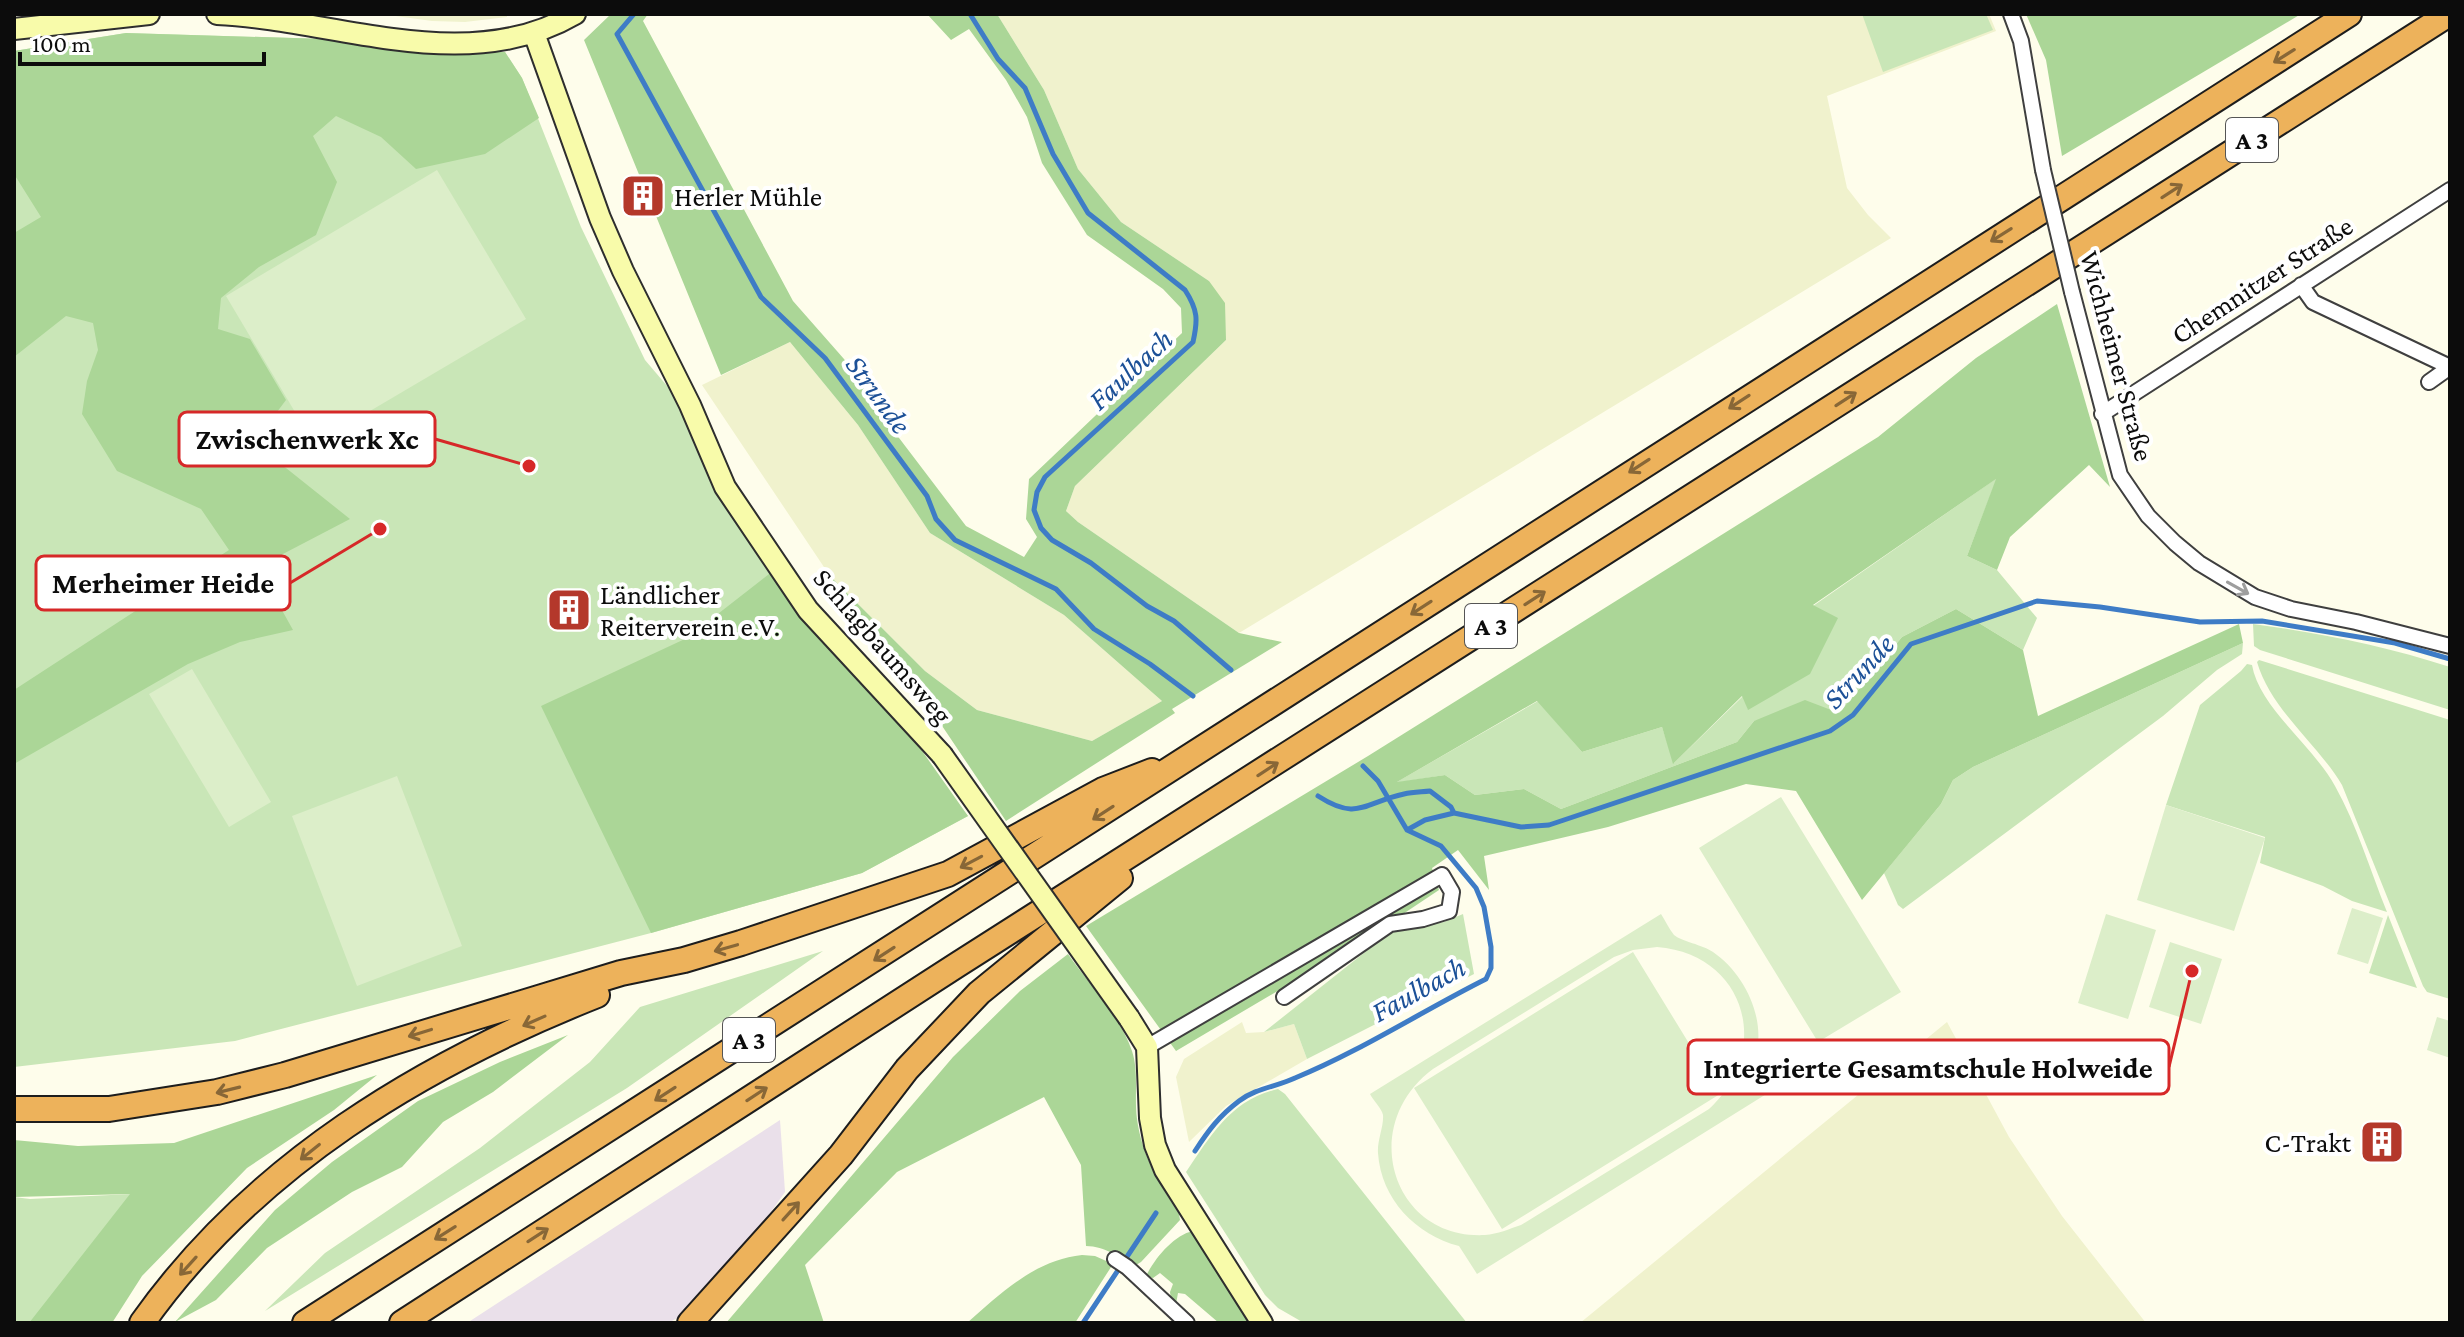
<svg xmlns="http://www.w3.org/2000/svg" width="2464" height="1337" font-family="'Crimson Pro',serif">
<rect width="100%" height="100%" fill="#fefdeb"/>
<path fill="#eae0ea" d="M780 1120 785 1192 757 1232 683 1315 668 1323H467Z"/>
<path fill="#f0f2cd" d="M381 14H507V17L465 22 432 21Z
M997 14H1989L1996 31 1827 96 1847 188 1868 215 1891 238 1239 633 1078 522 1066 511 1075 486 1226 340 1209 281 1121 222 1078 169 1044 90Z
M790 342 858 425 930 533 1064 615 1162 701 1092 741 977 710 925 671 830 576 702 385Z
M1242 1022 1246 1033 1264 1032 1294 1024 1307 1059 1226 1106 1189 1142 1176 1077 1184 1059Z
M1947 1022 2009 1137 2062 1216 2146 1323H1580Z"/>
<path fill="#c9e6b7" d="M1862 14H1986L1993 30 1883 72Z
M126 33 325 39 415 53 505 52 522 78 581 227 645 360 685 407 773 571 798 613 968 816 862 873 651 933 235 1041 14 1067V51Z
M1997 478 1967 556 1997 570 2037 618 2023 650 1956 609 1902 637 1839 713 1754 721 1737 742 1561 809 1524 789 1475 795 1445 775 1395 783 1538 701 1582 752 1662 727 1674 763 1743 696 1748 709 1813 606Z
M2253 624C2320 633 2385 646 2450 667V710L2260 650 2254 646Z
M2243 643 2242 654 2217 670 2163 716 1903 909 1898 905 1884 873 1941 804 1953 780 1973 767Z
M2259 660 2450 720V999L2427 992 2423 986 2342 785C2317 743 2271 710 2257 662Z
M2247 664 2252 665C2259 707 2314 747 2335 786 2357 825 2370 870 2387 912L2352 901 2323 886 2260 863 2265 837 2166 805 2200 705 2241 671Z
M1463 914 1474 974 1307 1059 1294 1024 1264 1032 1393 930 1444 922Z
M2388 915 2417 988 2369 973Z
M823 951 627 1088 265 1311 325 1253 480 1148 590 1062 640 1007Z
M1278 1089 1285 1094 1467 1323H1304L1278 1308 1265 1295 1186 1172C1212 1134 1231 1100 1278 1089Z
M131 1194 32 1321 14 1323V1197L30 1199Z"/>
<path fill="#abd697" d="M611 14H648L643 21 793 301 844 359 893 430 966 526 1024 557 1037 537 1026 519 1029 479 1182 333 1181 308 1163 289 1087 235 1042 163 1027 117 1006 80 969 29 951 40 927 14H997L1044 90 1078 169 1121 222 1209 281 1225 303 1226 340 1075 486 1066 511 1078 522 1239 633 1282 642 1172 709 1175 713 1006 821 926 702 881 657 830 576 925 671 977 710 1092 741 1162 701 1064 615 930 533 858 425 790 342 721 375 584 40Z
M2026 14H2301L2062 156 2046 60Z
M126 33 325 39 415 53 505 52 522 78 539 118 485 154 416 169 381 137 336 116 313 136 337 182 316 235 259 267 221 298 218 329 250 339 286 400 249 449 286 468 350 519 258 567 293 630 240 642 188 664 14 764V690L229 550 201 509 117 471 82 414 87 381 98 350 93 323 66 316 14 357V233L41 217 14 174V51Z
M2057 304 2110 487 2089 465 2010 537 1997 570 1967 556 1996 479 1813 605 1838 618 1810 674 1748 710 1742 696 1673 764 1662 727 1582 752 1537 701 1397 782 1445 775 1475 795 1524 789 1561 809 1737 742 1754 721 1805 700 1839 713 1902 637 1956 609 2023 650 2038 716 2239 624 2243 643 1973 767 1953 780 1941 804 1862 900 1796 791 1746 784 1608 827 1484 856 1489 890 1458 850 1432 868 1439 890 1367 938 1176 1051 1086 926 1368 756 1878 437 1976 358Z
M773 571 798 613 835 656 896 714 968 816 862 873 651 933 541 706 687 638Z
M1068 954C1089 984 1120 1016 1132 1051 1139 1072 1134 1097 1137 1119 1142 1156 1159 1183 1179 1214L1180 1220 1141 1262 1136 1265C1120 1258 1105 1246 1086 1246L1081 1165 1044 1097 897 1172 805 1265 824 1323H726L953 1057 1020 991Z
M568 1035 493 1092 443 1122 402 1167 352 1192 267 1248 216 1300 175 1322 275 1210 332 1162 418 1101 500 1062Z
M377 1075 334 1110 247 1168 142 1276 112 1323H29L130 1194 14 1197V1140L78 1146 174 1143Z
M1193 1231 1252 1323H1219L1185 1294 1178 1293 1176 1304 1171 1300 1170 1292 1173 1284 1160 1273 1153 1278 1146 1276C1155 1258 1174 1235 1193 1231Z
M1082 1255 1095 1256 1113 1264 1075 1323H967C1001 1293 1035 1260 1082 1255Z"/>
<path fill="#dceec9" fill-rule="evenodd" d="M437 170 526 319 314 444 226 296Z
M192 669 271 802 229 827 149 694Z
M397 776 462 946 357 986 292 816Z
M1781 797 1901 992 1818 1042 1699 848Z
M2166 805 2265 838 2234 931 2137 900Z
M2352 908 2383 918 2368 964 2337 954Z
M1661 914C1665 920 1669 929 1674 935 1681 941 1703 945 1713 952 1748 976 1770 1027 1752 1067L1768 1093 1477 1274 1459 1246C1416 1235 1381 1199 1378 1153 1377 1141 1384 1126 1383 1115 1382 1109 1373 1100 1370 1094ZM1657 947C1746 954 1773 1050 1709 1109L1521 1225C1509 1229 1498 1234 1485 1235 1392 1240 1357 1125 1433 1069L1614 957 1633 950Z
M2106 914 2156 930 2128 1019 2078 1003Z
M2170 942 2222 959 2201 1024 2149 1007Z
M1633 952 1720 1094 1502 1229 1414 1088Z
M2437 1017 2450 1021V1058L2427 1050Z"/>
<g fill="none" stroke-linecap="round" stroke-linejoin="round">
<path stroke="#3e7cc6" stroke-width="5" d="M634 14 617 34 761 297 825 358 927 496 936 519 955 540 1056 589 1094 629 1150 664 1193 696
M970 14 998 59 1025 88 1053 154 1088 213 1185 290C1198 310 1198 320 1193 342L1045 477 1037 492 1034 510 1041 528 1052 540 1091 563 1147 606 1174 621 1231 670
M1318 796C1358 822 1365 802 1404 794 1413 792 1422 792 1430 791L1451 807 1454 813 1521 827 1549 825 1830 731 1853 715 1911 644 2037 601 2100 607 2200 622 2262 621 2395 643 2450 659
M1407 830 1425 820 1454 813
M1195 1151C1208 1131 1219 1116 1239 1101 1256 1088 1276 1087 1295 1078 1359 1052 1424 1010 1486 979L1491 968V947L1484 907 1476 888 1441 846 1407 830 1378 781 1363 766
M1083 1323 1156 1213"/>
<g stroke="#3f3f3f" stroke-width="18">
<path id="street" d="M2011 14 2021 41 2043 170
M2301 285 2313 302 2450 367
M2072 292 2120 475 2148 516 2175 543 2199 563 2255 597 2291 609 2356 622 2450 646
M2429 382 2450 367
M2102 414 2450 190
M1147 1047 1442 875 1452 892 1449 911 1423 919 1390 924 1284 997
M1115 1259 1127 1267 1187 1323"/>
</g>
<g stroke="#2e2e2e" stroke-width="24">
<path id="secondary" d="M217 14C334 19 466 78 575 14
M14 29 149 14
M534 33 600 218 623 271 690 405 725 487 808 610 942 755
M1129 1018 1147 1047 1150 1118 1155 1145 1165 1170 1262 1323"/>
</g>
<g stroke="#1d1d1d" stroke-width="28">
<path id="highway" d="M14 1109H109L217 1092 285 1075 621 973 684 960 741 943 948 874 1103 790 1152 771
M142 1323C254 1165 421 1065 597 995
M305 1323C988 889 1666 448 2349 14
M402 1323 957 965 2449 14
M690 1323 841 1155 907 1069 979 993 1120 878"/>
</g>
<use href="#street" stroke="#fff" stroke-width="14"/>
<use href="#secondary" stroke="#f8fbaa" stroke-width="20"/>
<use href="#highway" stroke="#edb25b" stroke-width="24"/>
<g stroke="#3f3f3f" stroke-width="18" stroke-linecap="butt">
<path id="street-bridge" d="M2043 170 2072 292"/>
</g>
<g stroke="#2e2e2e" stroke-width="24" stroke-linecap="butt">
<path id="secondary-bridge" d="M942 755 1129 1018"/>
</g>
<use href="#street-bridge" stroke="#fff" stroke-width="14"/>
<use href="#secondary-bridge" stroke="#f8fbaa" stroke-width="20"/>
</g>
<defs><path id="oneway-shaft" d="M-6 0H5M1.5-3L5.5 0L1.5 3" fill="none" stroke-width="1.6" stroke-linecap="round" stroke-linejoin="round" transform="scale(2)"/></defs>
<g stroke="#886737">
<use href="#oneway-shaft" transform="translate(2284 56) rotate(148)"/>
<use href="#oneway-shaft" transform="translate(2172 191) rotate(-33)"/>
<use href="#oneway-shaft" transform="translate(2001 235) rotate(148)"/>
<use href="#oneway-shaft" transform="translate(1846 399) rotate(-33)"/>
<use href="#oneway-shaft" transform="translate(1739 402) rotate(147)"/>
<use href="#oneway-shaft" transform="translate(1639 466) rotate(147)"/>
<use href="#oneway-shaft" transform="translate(1535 598) rotate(-33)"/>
<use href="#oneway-shaft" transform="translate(1421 608) rotate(147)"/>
<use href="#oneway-shaft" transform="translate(1268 769) rotate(-33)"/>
<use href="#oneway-shaft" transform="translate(1103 813) rotate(147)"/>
<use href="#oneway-shaft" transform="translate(971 862) rotate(152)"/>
<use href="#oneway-shaft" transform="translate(726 948) rotate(164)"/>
<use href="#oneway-shaft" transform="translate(884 954) rotate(147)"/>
<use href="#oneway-shaft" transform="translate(534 1021) rotate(156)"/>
<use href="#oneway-shaft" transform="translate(420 1033) rotate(163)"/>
<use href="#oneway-shaft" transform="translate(228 1090) rotate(166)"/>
<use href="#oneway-shaft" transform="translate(665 1094) rotate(147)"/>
<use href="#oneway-shaft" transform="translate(757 1094) rotate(-33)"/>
<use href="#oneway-shaft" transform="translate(310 1152) rotate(141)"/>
<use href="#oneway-shaft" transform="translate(791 1211) rotate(-48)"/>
<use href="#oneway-shaft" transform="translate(445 1233) rotate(148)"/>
<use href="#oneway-shaft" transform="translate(538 1235) rotate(-33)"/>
<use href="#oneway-shaft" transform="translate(188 1266) rotate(132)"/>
</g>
<use stroke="#9e9e9e" href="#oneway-shaft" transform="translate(2238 588) rotate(29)"/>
<defs>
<g id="building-square" transform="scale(2.3)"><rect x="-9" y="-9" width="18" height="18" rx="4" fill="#b4382b" stroke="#fff"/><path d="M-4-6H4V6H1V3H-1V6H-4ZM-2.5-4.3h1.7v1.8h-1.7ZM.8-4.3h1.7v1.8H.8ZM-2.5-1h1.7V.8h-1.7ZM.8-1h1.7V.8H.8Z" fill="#fff"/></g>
</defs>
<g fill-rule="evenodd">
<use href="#building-square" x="643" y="196"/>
<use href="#building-square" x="569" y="610"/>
<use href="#building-square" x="2382" y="1142"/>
</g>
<g text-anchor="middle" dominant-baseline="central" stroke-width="8" stroke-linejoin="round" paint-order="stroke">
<g fill="#fff" stroke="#555" stroke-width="2">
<rect x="2226" y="118" width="52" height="44" rx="6"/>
<rect x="1465" y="604" width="52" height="44" rx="6"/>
<rect x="723" y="1018" width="52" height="44" rx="6"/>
</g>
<g font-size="26" font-weight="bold" fill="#0c0c0c">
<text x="2252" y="140">A 3</text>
<text x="1491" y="626">A 3</text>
<text x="749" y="1040">A 3</text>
</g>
<g font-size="28" fill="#0c0c0c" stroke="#fff" text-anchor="start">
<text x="674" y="196">Herler Mühle</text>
<text x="600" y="594">Ländlicher<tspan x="600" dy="32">Reiterverein e.V.</tspan></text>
<text x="2351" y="1142" text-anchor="end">C-Trakt</text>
</g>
<g font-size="28" fill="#0c0c0c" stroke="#fff">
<text transform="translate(2262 280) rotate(-33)">Chemnitzer Straße</text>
<text transform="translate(2117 356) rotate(75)">Wichheimer Straße</text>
<text transform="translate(883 646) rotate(49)">Schlagbaumsweg</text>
</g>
<g font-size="30" font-style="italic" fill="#1c5097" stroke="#fff">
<text transform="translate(1130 369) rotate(-43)">Faulbach</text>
<text transform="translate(879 394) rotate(54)">Strunde</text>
<text transform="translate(1858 671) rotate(-47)">Strunde</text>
<text transform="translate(1418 989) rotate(-29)">Faulbach</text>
</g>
</g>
<path fill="none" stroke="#d62828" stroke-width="3" d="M529 466L435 439M380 529L290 583M2192 971L2169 1067"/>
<g fill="#d62828" stroke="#fff" stroke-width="3">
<circle cx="529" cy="466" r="8"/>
<circle cx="380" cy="529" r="8"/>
<circle cx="2192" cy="971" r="8"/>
</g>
<g fill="#fff" stroke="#d62828" stroke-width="3">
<rect x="179" y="412" width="256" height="54" rx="8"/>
<rect x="36" y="556" width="254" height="54" rx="8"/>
<rect x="1688" y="1040" width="481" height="54" rx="8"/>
</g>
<g font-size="30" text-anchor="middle" font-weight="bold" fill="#0c0c0c">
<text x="307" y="449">Zwischenwerk Xc</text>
<text x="163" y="593">Merheimer Heide</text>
<text x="1928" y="1078">Integrierte Gesamtschule Holweide</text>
</g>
<rect width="2464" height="1337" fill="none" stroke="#0c0c0c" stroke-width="32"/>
<path d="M20 52v12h244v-12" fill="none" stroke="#0c0c0c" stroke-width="4"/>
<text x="32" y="52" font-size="24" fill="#0c0c0c" stroke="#ffffff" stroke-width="6" paint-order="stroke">100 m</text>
</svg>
